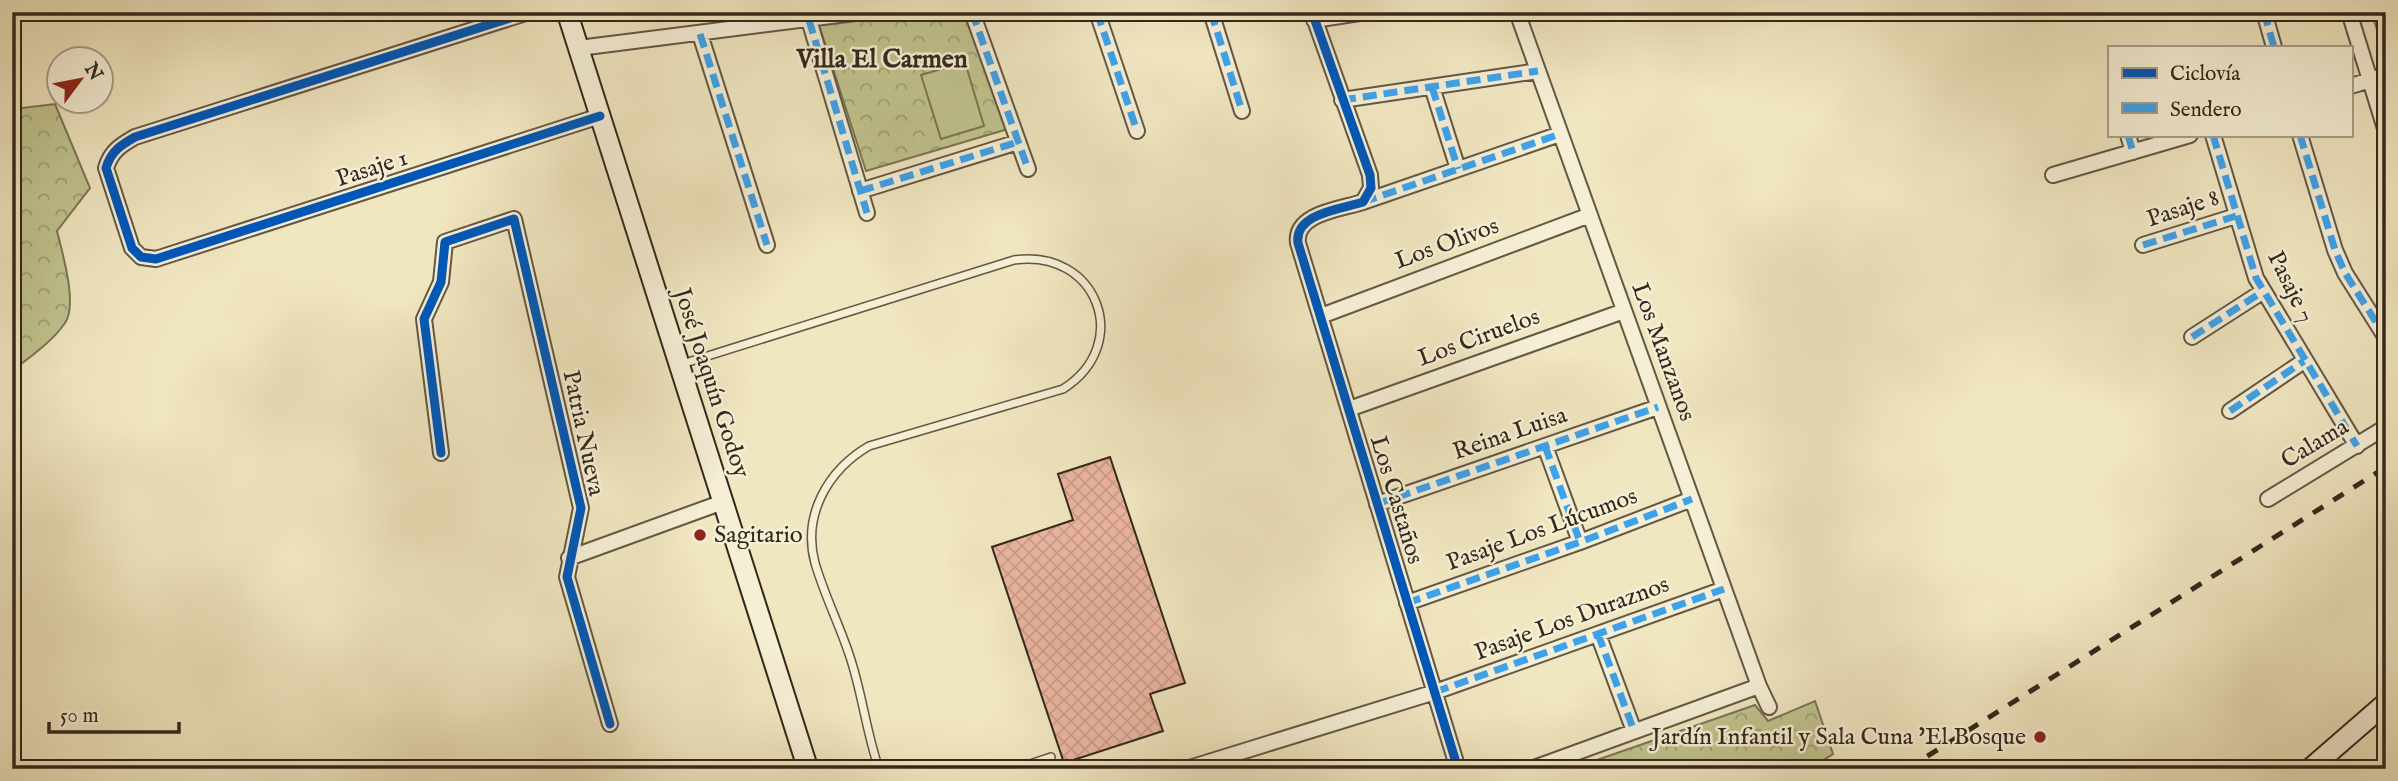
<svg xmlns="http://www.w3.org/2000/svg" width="2398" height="781" font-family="'IM FELL English',serif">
<defs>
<pattern id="forest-crowns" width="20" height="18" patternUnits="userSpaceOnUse" patternTransform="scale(1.75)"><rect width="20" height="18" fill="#c0c38e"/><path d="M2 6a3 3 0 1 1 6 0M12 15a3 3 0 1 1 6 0" fill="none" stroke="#9d9e73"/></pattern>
<pattern id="building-cross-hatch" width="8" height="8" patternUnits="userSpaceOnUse" patternTransform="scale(1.75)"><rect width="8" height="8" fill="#ebb5a1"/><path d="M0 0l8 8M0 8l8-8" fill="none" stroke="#ca9c8a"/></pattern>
</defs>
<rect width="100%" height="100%" fill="#f0e6c0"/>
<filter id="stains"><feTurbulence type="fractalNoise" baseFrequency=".00286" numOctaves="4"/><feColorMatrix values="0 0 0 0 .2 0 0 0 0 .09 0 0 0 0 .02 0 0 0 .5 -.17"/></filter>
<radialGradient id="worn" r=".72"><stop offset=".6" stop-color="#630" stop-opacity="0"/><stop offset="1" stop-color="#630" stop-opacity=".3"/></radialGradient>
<path fill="url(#forest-crowns)" stroke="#7a7555" stroke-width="2" d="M904 12H970L1008 129 866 171 819 25Z
M55 104 90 188 57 231C62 252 78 304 65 323 52 342 30 357 12 371V105L22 108Z
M1815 701 1833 754 1809 769H1571L1755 705 1768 721Z"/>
<path fill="#c0c38e" stroke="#7a7555" stroke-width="2" d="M2371 12H2386V49L2384 50Z
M965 62 984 126 941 139 921 75Z"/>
<path fill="url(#building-cross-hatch)" stroke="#34271c" stroke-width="2" d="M1110 457 1185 683 1150 694 1163 731 1064 763 992 547 1073 520 1058 474Z"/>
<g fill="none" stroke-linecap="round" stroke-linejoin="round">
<g stroke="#635745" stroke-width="10">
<path id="lane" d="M682 364 1014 260C1097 248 1134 344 1063 389L869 446C828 470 802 515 815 563 824 594 839 624 849 654 862 691 866 732 879 769
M1015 769 1051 757"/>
</g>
<g stroke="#635745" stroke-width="18">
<path id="street" d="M529 12 135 137C121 145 111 151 106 168L132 248 141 257 156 259 600 116
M972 12 1028 169
M1097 12 1137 131
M1211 12 1242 111
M1312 12 1370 175 1371 188 1363 202C1342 209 1294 213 1298 243L1458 769
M1517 12 1759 686 1769 707
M2264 12 2274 47
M2349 12 2386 132
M809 20 867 213
M1314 20 1366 12
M700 34 767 245
M579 48 863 12
M2351 86 2386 75
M1432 87 1458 169
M1342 100 1538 71
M2128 135 2133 152
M2213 135 2256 278 2357 446
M2300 135 2335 250 2345 273 2386 338
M2053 175 2190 135
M860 191 1018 142
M1363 202 1560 134
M2143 245 2236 216
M1321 316 1590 215
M2192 337 2262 292
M1349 409 1624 311
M2230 411 2304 361
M1545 446 1580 542
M441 453 424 319 441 282 445 242 514 219 581 508 567 577 610 724
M2268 499 2386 427
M1377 504 1658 407
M569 558 723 502
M1407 603 1580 542 1692 499
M1598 634 1634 731
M1186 769 1435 692 1724 589
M1531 769 1759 686"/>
</g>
<g stroke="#34271c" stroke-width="23">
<path id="secondary" d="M567 12 808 769
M2310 769 2386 703"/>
</g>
<use href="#lane" stroke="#f5efd6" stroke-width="7"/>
<use href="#street" stroke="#f5efd6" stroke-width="14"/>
<use href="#secondary" stroke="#f5efd6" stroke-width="19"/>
<path stroke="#34271c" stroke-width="5" stroke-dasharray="12 12" stroke-linecap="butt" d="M1907 769 2386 467"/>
<path stroke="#3ea2ea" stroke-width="7" stroke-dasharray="14 7" stroke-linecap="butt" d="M972 12 1028 169
M1097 12 1137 131
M1211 12 1242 111
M2264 12 2274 47
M809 20 867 213
M1314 20 1366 12
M700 34 767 245
M1432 87 1458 169
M1342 100 1538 71
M2128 135 2133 152
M2213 135 2256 278 2357 446
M2300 135 2335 250 2345 273 2386 338
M860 191 1018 142
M1363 202 1560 134
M2143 245 2236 216
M2192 337 2262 292
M2230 411 2304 361
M1545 446 1580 542
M1377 504 1658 407
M1407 603 1580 542 1692 499
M1598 634 1634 731
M1435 692 1724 589"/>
<g stroke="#f5efd6" stroke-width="13">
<path id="cycleway" d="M529 12 135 137C121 145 111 151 106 168L132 248 141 257 156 259 600 116
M1312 12 1370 175 1371 188 1363 202C1342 209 1294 213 1298 243L1458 769
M441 453 424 319 441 282 445 242 514 219 581 508 567 577 610 724"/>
</g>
<use href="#cycleway" stroke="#0057b8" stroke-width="9"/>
</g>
<g fill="#8f2418" stroke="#f5efd6" stroke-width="2.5">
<circle cx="700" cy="535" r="7"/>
<circle cx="2040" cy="737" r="7"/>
</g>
<g text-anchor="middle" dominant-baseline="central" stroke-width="5" stroke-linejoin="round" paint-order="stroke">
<g font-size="24" fill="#34271c" stroke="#f5efd6">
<text transform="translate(372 169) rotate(-18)">Pasaje 1</text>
<text transform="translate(2183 209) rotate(-18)">Pasaje 8</text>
<text transform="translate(1447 244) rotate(-20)">Los Olivos</text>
<text transform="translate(2290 287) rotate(64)">Pasaje 7</text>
<text transform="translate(1479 338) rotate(-20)">Los Ciruelos</text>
<text transform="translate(1663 352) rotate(70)">Los Manzanos</text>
<text transform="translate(711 383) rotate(72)">José Joaquín Godoy</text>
<text transform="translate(583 433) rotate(78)">Patria Nueva</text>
<text transform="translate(1510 434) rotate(-19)">Reina Luisa</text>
<text transform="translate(2315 444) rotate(-31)">Calama</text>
<text transform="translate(1396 500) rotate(73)">Los Castaños</text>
<text transform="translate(1542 530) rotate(-20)">Pasaje Los Lúcumos</text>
<text transform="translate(1572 619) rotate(-20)">Pasaje Los Duraznos</text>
</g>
<g font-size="24" fill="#34271c" stroke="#f5efd6" text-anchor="start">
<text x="714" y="535">Sagitario</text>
<text x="2026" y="737" text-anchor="end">Jardín Infantil y Sala Cuna 'El Bosque</text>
</g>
<g font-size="26" font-weight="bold" fill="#34271c" stroke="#f5efd6">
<text x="882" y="59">Villa El Carmen</text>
</g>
</g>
<rect width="2398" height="781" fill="none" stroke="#f0e6c0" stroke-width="42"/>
<rect x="14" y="14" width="2370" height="753" fill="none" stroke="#34271c" stroke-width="3.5"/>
<rect x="21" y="21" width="2356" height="739" fill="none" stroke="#34271c" stroke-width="2"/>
<rect x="2108" y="46" width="245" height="91" fill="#f5efd6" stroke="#a89f8c" stroke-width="2"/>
<rect x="2122" y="68" width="35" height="10" fill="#0057b8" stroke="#a89f8c" stroke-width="2"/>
<text x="2170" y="80" font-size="21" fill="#34271c">Ciclovía</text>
<rect x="2122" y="103" width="35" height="10" fill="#3ea2ea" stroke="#a89f8c" stroke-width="2"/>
<text x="2170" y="116" font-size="21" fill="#34271c">Sendero</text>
<g transform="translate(80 80) rotate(58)"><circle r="33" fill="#f5efd6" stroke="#a89f8c" stroke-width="2"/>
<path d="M0-5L12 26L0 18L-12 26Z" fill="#8f2418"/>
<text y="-10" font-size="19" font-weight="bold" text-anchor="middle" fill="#34271c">N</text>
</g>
<path d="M49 722v10h130v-10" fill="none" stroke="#34271c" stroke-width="3.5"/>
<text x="60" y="722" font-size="21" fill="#34271c" stroke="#f5efd6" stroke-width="5" paint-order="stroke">50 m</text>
<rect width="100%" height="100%" filter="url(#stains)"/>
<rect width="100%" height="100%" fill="url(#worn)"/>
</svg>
